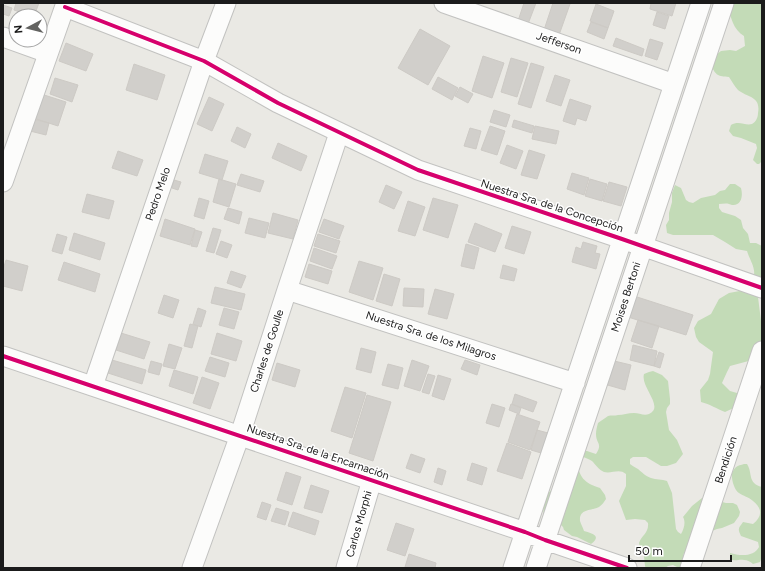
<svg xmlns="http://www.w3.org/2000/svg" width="765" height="571" font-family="Figtree,sans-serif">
<rect width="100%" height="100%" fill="#eae9e4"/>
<path fill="#c3dbb7" d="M730 3H762V161L759 164H757L753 160 757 148 756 144 741 138 733 136 729 131 731 125C739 120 745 126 752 124 756 122 758 117 758 113 761 96 748 98 738 90 734 86 732 81 729 77 718 76 716 76 711 65L716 55 721 51 730 50 736 51 745 46 744 36C739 33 735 28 733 23 731 18 730 14 728 10Z
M730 184H735L741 188C743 195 742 206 732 205 731 205 730 204 729 204 726 203 722 204 719 204V208L722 212 735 216 741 220 743 228 748 234 750 243H756L762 246V297L753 279C757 269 750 261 747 251L736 249 725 242 713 235H673L667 233 666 225 669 220V213L672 202V193L675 185 681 188 686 200 689 202 693 203 701 198 715 195 720 191 725 190Z
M745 290 758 297 762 329V353L756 359 730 366 727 372 722 383 730 391 737 393 741 401 738 406 725 412C717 409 710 404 701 402L700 390 708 380 710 374 713 352 699 342 696 337 694 328 698 321 711 314 719 299 729 293Z
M653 371 662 375 668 381 670 399V404L667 408 666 412 669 430 677 440 683 454 676 463 667 466H661L646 457H633L630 459V464C632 466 635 467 638 469 643 473 644 475 651 478 656 480 662 479 667 481L672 493 676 529 678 532 681 534C684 529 686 522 683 517L692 506 702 498H707L726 503H733L737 505 740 512 739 516 734 523 722 528 717 529 712 531 687 553H684L683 557 690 560 691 568H679L673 565 668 566 665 568H646L645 566 643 547H640L639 543C642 535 649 533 648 523L645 520 635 519 626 520 619 501 626 486V474C619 468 612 474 604 472 599 470 596 465 592 461 589 459 586 458 583 457L577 461C579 477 584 483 600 488L605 495 606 499C604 502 602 505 599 507 592 511 579 508 580 521 581 524 583 528 584 531 590 533 603 535 591 544L577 537 572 536 564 530 563 527 560 524 545 521C542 509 542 496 553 489L580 451H587L596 454C603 443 596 444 596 434 596 430 597 427 598 423 601 421 605 418 608 416 611 415 615 416 618 415 623 415 628 413 634 413 639 413 644 416 649 414 665 407 640 387 644 374L649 372Z
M744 464H747C753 473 747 483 762 487V556L760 562 753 564C751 562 747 560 744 560 738 559 736 562 730 559V553C740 556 754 557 759 547L758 542 741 536C737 528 739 528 743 522L753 524C762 517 763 509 753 501 749 497 743 496 739 493 734 490 731 478 732 473 732 472 735 468 735 468 738 465 741 465 744 464Z"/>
<path fill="#d1cfcb" stroke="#cdcac5" d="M16 3H39L34 16H31L14 10Z
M524 3H536L528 24 518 21Z
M553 3H567L570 4 559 35 544 30Z
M651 3H676L672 16 650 9Z
M596 4 614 11 608 28 590 21Z
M3 5 12 8 9 16 3 14Z
M657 12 669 16 665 29 653 25Z
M591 22 608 28 604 39 587 32Z
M420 29 450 46 428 85 398 68Z
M616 38 644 49 642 56 613 46Z
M650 39 663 43 657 60 645 56Z
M66 43 93 54 86 71 59 61Z
M483 56 504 63 492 98 472 91Z
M511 58 528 63 517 97 501 92Z
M531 63 544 67 531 108 518 104Z
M134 64 165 75 157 100 126 90Z
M555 75 570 80 561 106 546 101Z
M438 77 458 88 452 100 432 89Z
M55 78 78 85 72 102 50 94Z
M460 87 473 94 468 103 455 96Z
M38 93 66 102 58 126 30 117Z
M209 97 224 104 212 131 197 124Z
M570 99 591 106 586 121 577 118 575 125 563 121Z
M494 110 510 115 506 127 490 122Z
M33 119 49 123 46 135 30 131Z
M514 120 534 126 532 133 512 127Z
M490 126 505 131 497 155 481 150Z
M535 126 559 131 556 144 532 139Z
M237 127 251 134 245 148 231 141Z
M470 128 481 131 476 149 464 146Z
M278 143 307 156 301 171 272 158Z
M507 145 523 151 516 169 500 163Z
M529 150 545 155 537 179 521 175Z
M118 151 143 160 137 176 112 168Z
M205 154 228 161 222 180 199 173Z
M572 173 589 178 584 195 567 189Z
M241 174 264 181 260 192 237 185Z
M219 179 236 184 229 207 213 202Z
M590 179 607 184 602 201 585 196Z
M174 180 181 182 178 190 172 188Z
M609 182 627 187 621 206 603 201Z
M386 185 402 192 394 209 379 202Z
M87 194 114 201 109 219 82 212Z
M199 198 209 201 204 219 194 216Z
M433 198 458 205 448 238 423 230Z
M408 201 425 207 415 236 398 231Z
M228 208 242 212 239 224 224 219Z
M273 213 298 220 293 239 268 233Z
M249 218 269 223 265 238 245 233Z
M165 219 195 229 190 245 160 236Z
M324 219 344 226 339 239 319 232Z
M475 223 502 234 495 252 468 242Z
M512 226 531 232 524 254 505 248Z
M213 228 221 230 214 253 206 251Z
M195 230 202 232 197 247 191 246Z
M74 233 105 243 100 260 69 250Z
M57 234 67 237 62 254 52 251Z
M318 234 340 241 336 253 314 246Z
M221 241 232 245 227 258 216 254Z
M583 242 597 246 595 253 600 254 596 269 572 262 576 247 581 249Z
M466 244 479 248 474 269 461 266Z
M314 248 337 256 332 269 310 261Z
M6 260 28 266 22 291 3 286V270Z
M359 261 383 268 373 300 349 292Z
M64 262 100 274 95 292 58 280Z
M309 264 332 271 328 284 305 277Z
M503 265 517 269 514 281 500 278Z
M231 271 246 276 241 288 227 283Z
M384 274 400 279 392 306 376 301Z
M215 287 245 294 241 310 211 303Z
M404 288 424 289 423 307 403 306Z
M435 289 454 294 447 319 428 314Z
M164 295 179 300 173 318 158 313Z
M634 296 693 315 686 335 628 317Z
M198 308 206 311 201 327 193 324Z
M224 308 239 312 234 329 219 325Z
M638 320 659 326 652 348 631 341Z
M190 324 198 326 192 348 184 346Z
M121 333 150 342 144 359 116 350Z
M217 333 242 341 236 361 211 354Z
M169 344 182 348 175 369 163 366Z
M633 345 657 351 654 366 630 360Z
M361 348 376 352 371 373 356 369Z
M659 352 664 354 660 368 654 366Z
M210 357 229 363 225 377 205 371Z
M112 360 146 370 142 384 108 373Z
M412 360 429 366 420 391 404 386Z
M465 360 480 365 477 375 461 369Z
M610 360 631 365 625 390 604 384Z
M151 361 162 364 159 375 148 372Z
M277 363 300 370 295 387 272 380Z
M388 364 403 368 398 389 382 385Z
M174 370 198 377 193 394 169 386Z
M428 374 435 376 429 394 422 392Z
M438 375 451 379 444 400 432 396Z
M202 377 219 383 210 409 193 403Z
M345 387 366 393 352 438 331 431Z
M515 394 537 402 533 412 512 404Z
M367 395 391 402 373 461 349 453Z
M492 404 505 408 499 427 486 423Z
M511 404 521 408 519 414 509 410Z
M517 414 540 422 530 450 508 442Z
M537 430 548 433 541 453 531 450Z
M507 443 531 452 522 479 497 471Z
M411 454 425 459 420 473 406 468Z
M472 463 487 468 482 485 467 480Z
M438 468 446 471 442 485 434 482Z
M286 472 301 477 292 505 277 500Z
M311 485 329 491 322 513 304 508Z
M262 502 271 505 266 520 257 517Z
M276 508 289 512 285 525 271 521Z
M293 512 319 521 315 535 288 526Z
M396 523 414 529 405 556 387 550Z
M409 554 436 563 435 568H409L405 567Z"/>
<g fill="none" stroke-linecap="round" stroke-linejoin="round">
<g stroke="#c2c2c0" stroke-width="21">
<path id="minor" d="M444 3 674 84
M65 7 204 61 278 103 418 170 622 239 762 288
M3 37 48 53
M3 182 66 3
M287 290 575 383
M3 356 525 532 545 540 627 568
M93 386 204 61 226 3
M192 568 240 435 287 290 339 133
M346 568 372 480
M513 568 701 3
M536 568 724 3
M690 568 762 351"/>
</g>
<use href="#minor" stroke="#fcfcfb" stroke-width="19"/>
<g stroke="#fff" stroke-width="6">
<path id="cycleway" d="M65 7 204 61 278 103 418 170 622 239 762 288
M3 356 525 532 545 540 627 568"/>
</g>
<use href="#cycleway" stroke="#d6006c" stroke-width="4"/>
</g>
<g text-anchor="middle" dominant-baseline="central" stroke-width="3" stroke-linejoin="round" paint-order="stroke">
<g font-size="11" fill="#1b1b1b" stroke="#fff">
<text transform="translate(559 43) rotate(19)">Jefferson</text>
<text transform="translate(158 194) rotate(-71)">Pedro Melo</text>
<text transform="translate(552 206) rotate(18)">Nuestra Sra. de la Concepción</text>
<text transform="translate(626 297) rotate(-72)">Moises Bertoni</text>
<text transform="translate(431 336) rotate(18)">Nuestra Sra. de los Milagros</text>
<text transform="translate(267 351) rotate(-72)">Charles de Goulle</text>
<text transform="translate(318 452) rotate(19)">Nuestra Sra. de la Encarnación</text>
<text transform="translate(726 460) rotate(-72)">Bendición</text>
<text transform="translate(359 524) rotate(-74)">Carlos Morphi</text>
</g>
</g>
<rect width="765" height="571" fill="none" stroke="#1b1b1b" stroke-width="8"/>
<g transform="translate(28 28) rotate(263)"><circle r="19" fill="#ffffff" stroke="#a4a4a4"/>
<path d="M0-3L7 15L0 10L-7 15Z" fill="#636361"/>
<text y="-6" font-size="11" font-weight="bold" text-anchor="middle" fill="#1b1b1b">N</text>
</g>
<path d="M629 555v6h102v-6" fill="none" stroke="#1b1b1b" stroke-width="2"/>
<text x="635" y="555" font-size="12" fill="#1b1b1b" stroke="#ffffff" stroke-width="3" paint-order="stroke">50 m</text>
</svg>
